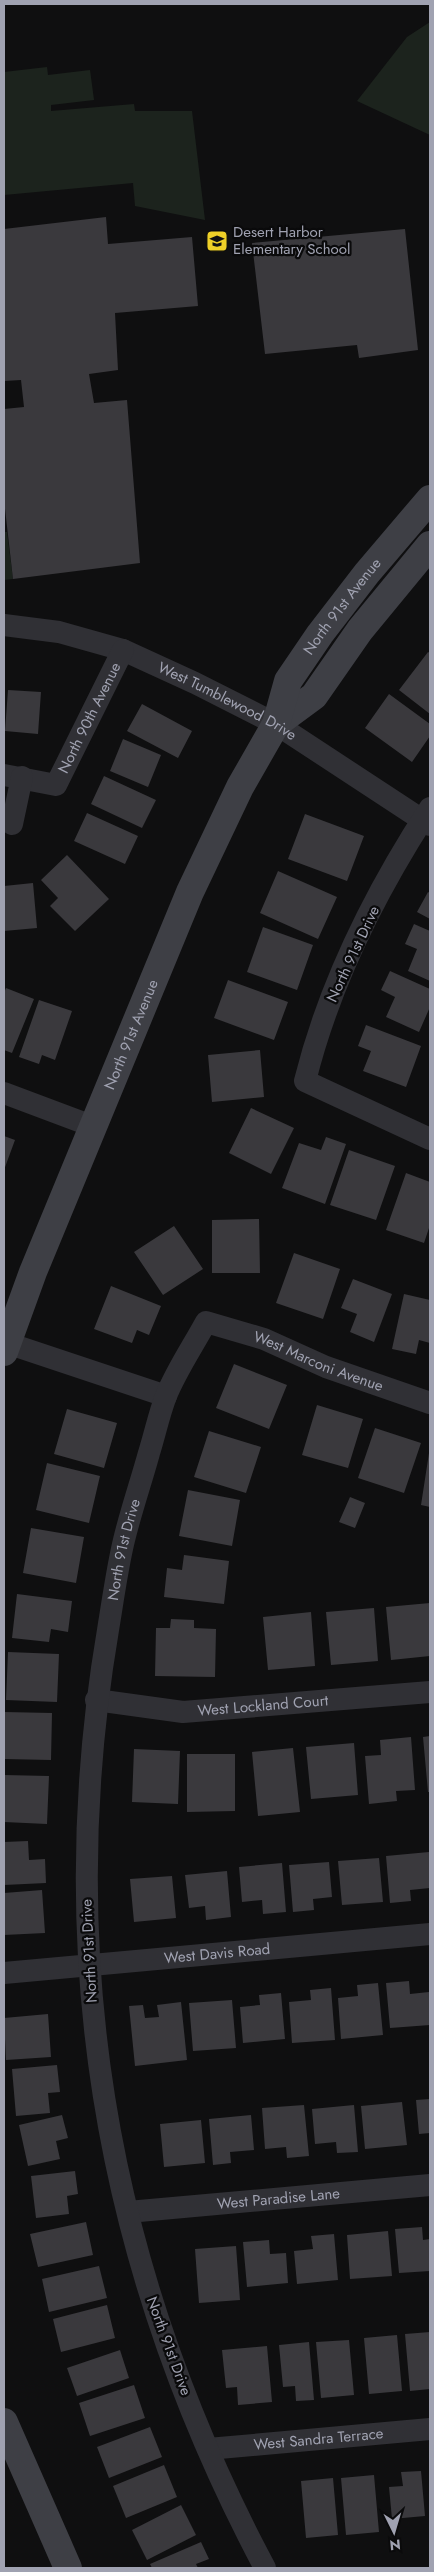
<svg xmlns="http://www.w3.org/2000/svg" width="434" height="2572" font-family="Jost,sans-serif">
<rect width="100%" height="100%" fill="#0f0f10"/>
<path fill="#1c231d" d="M430 22V135L357 101 407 37Z
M47 67 48 75 90 70 94 100 51 105V111L134 104 135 111H192L205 220 135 206 133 183 4 195V72Z
M4 532H7L13 579 4 580Z"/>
<path fill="#3a393d" d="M106 217 108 244 192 237 198 306 115 313 118 370 89 374 94 403 127 400 140 563 13 579 4 500V409L24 407 21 380 4 381V229Z
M405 229 418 350 359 358 357 345 265 354 252 243Z
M428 652 430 653V714L399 690Z
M8 690 41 692 38 734 5 731Z
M389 694 430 724V736L412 762 365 728Z
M142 704 192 731 178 758 127 731Z
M123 739 161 755 148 787 110 771Z
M104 776 156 800 142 828 91 804Z
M87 813 138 836 125 864 74 841Z
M305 814 364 836 347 881 288 859Z
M67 855 109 899 75 931 50 906 58 898 41 880Z
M278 871 337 897 318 939 260 913Z
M33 883 37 928 4 931V886Z
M428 892 430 893V919L417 912Z
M414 924 430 931V981L408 971 417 949 405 944Z
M263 927 313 945 297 990 247 972Z
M390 971 430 989V1007L419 1032 386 1017 395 997 381 990Z
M228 980 288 1002 274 1040 214 1018Z
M6 988 34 999 12 1053 4 1050V993Z
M39 1000 72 1011 55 1060 42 1055 39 1064 19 1057Z
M366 1025 421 1046 406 1087 363 1071 371 1051 358 1046Z
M260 1050 264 1097 212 1102 208 1055Z
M251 1108 294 1128 271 1174 229 1153Z
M4 1136 15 1140 4 1170Z
M326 1137 346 1144 325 1204 282 1188 299 1143 321 1150Z
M349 1150 395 1166 376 1220 330 1205Z
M406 1173 430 1182V1225L424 1243 386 1230Z
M259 1219 260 1273H212V1220Z
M174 1226 203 1269 163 1295 134 1252Z
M294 1253 340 1269 323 1319 276 1303Z
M353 1279 392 1294 374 1342 350 1332 357 1314 341 1308Z
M111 1286 161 1306 149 1335 137 1330 132 1343 94 1329Z
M404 1294 430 1300V1343L419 1340 416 1354 392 1349Z
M234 1364 287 1385 269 1429 216 1408Z
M317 1405 363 1419 348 1468 302 1455Z
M67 1409 117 1423 104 1468 54 1454Z
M375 1428 421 1443 404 1493 358 1478Z
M209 1431 261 1447 246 1493 194 1477Z
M429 1453H430V1507L421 1505Z
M47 1463 100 1476 89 1523 36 1510Z
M188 1490 240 1500 232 1546 179 1536Z
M350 1497 365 1503 355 1528 339 1522Z
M31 1528 84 1537 76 1583 23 1573Z
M184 1555 229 1561 224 1604 164 1597 167 1568 182 1570Z
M17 1594 72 1601 68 1632 51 1629 49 1642 12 1638Z
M430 1603V1656L391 1660 386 1607Z
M374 1608 378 1661 331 1665 326 1612Z
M311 1612 315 1666 268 1670 263 1617Z
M171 1619 194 1620V1628L216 1629 215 1677 155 1676 156 1628H170Z
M8 1652 59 1654 57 1702 6 1700Z
M4 1712 52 1713 51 1760 4 1759Z
M430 1736V1792H428L423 1737Z
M411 1737 415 1790 396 1791 397 1801 369 1804 365 1756 381 1755 380 1740Z
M354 1743 358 1795 311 1799 306 1747Z
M293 1748 300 1812 258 1816 252 1752Z
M134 1749 180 1751 178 1804 132 1802Z
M187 1754H235V1811L187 1812Z
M4 1775 49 1776 47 1824 4 1822Z
M28 1841 29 1860 45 1859 46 1883 4 1885V1842Z
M429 1852 430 1888 410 1890 411 1901 390 1903 386 1856Z
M379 1858 383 1902 342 1905 338 1861Z
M329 1862 332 1897 313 1899 314 1910 293 1912 289 1865Z
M282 1863 286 1912 263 1914 262 1900 242 1902 239 1867Z
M227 1871 231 1917 206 1920 205 1906 189 1908 185 1875Z
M172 1876 176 1918 134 1922 130 1879Z
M42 1890 45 1933 4 1935V1893Z
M409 1981 410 1994 429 1992 430 2025 390 2028 386 1983Z
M378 1983 383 2035 341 2039 338 1998 358 1996 357 1985Z
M331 1988 335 2040 292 2043 289 2002 311 2000 310 1990Z
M281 1993 285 2039 243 2043 240 2007 260 2005 259 1995Z
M232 2000 236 2048 193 2051 189 2003Z
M181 2002 187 2060 135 2066 129 2006 143 2005 145 2018 159 2017 157 2005Z
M48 2014 51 2057 6 2060 4 2018Z
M57 2065 60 2092 48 2093 50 2113 16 2116 12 2069Z
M430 2099V2133L419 2134 416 2100Z
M402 2102 407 2145 365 2149 361 2106Z
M304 2105 309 2156 287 2158 286 2147 265 2149 262 2108Z
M354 2105 358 2152 337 2153 336 2142 315 2144 312 2109Z
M62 2115 68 2138 56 2141 60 2159 28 2166 19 2125Z
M251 2115 254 2150 230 2152 231 2163 213 2165 209 2119Z
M201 2120 205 2163 164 2167 160 2124Z
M75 2171 78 2194 67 2196 69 2214 36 2218 31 2176Z
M86 2222 93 2255 38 2267 30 2234Z
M422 2227 423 2240 430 2239V2271L399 2273 395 2229Z
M388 2231 392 2276 350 2279 347 2235Z
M334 2234 338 2280 297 2284 294 2251 313 2249 311 2236Z
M269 2240 270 2254 286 2253 288 2283 247 2287 243 2242Z
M236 2246 240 2300 199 2303 195 2249Z
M99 2266 107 2298 49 2312 42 2279Z
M107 2305 115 2338 61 2352 53 2319Z
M430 2332V2389L410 2391 405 2334Z
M397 2335 402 2391 369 2394 364 2338Z
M349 2340 354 2395 321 2398 316 2342Z
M309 2342 314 2400 296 2401 295 2386 283 2387 279 2345Z
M267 2346 272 2402 238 2405 237 2387 226 2388 222 2350Z
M120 2350 129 2378 77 2396 67 2368Z
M134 2385 145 2418 90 2436 79 2403Z
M150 2427 162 2457 109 2478 97 2447Z
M164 2465 177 2497 126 2518 113 2486Z
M421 2471 425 2516 392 2519 389 2487 403 2486 401 2472Z
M374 2475 379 2532 346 2535 341 2478Z
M333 2478 338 2535 306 2538 301 2481Z
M181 2505 196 2535 147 2560 132 2530Z
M201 2542 209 2559 196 2564 198 2568H152L150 2564Z"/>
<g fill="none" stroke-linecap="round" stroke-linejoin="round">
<g stroke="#303035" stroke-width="22">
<path id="s1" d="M4 625 59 632 123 650 195 683 276 724 430 825"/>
<path id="s2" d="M4 775 56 785 123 650"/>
<path d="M430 808C376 891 329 984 305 1081L430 1139"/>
<path d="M12 824 22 777"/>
<path d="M4 1093 92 1126"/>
<path d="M4 1342 166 1396"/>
<path id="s3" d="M96 1700 183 1712 430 1692"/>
<path id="s4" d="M4 1973 430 1934"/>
<path id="s5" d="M128 2212 430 2185"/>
<path id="s6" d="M208 2449 430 2429"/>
<path id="s7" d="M265 2568C108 2273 52 1960 108 1630 113 1600 117 1569 124 1540 131 1511 141 1482 149 1453 155 1434 159 1414 166 1396 176 1371 193 1346 206 1322L264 1339 326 1367 430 1403"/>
</g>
<g stroke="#3e3f45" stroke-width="28">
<path d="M276 724 314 696 360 630 430 545"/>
<path id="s8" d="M4 1352 33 1272 190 892 240 787 276 724 288 681 320 634 367 573 430 499"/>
<path d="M4 2422 68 2568"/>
</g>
</g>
<defs>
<g id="school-square" transform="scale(1.125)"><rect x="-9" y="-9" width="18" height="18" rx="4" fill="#efd028" stroke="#0a0a0b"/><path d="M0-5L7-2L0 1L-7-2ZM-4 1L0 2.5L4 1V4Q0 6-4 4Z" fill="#111"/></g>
</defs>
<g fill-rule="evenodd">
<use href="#school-square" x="217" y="241"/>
</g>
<g text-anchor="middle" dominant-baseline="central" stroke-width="4.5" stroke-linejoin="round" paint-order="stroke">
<g font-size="15" fill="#a0a2b1" stroke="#0a0a0b" text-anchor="start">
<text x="233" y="232">Desert Harbor<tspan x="233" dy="17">Elementary School</tspan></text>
</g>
<g font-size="15" fill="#a0a2b1" stroke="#0a0a0b">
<text stroke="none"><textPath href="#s8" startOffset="822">North 91st Avenue</textPath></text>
<text stroke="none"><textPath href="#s1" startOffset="238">West Tumblewood Drive</textPath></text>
<text stroke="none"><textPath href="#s2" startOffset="128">North 90th Avenue</textPath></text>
<text transform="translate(353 954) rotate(-65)">North 91st Drive</text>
<text stroke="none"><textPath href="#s8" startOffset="342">North 91st Avenue</textPath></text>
<text stroke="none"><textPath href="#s7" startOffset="1414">West Marconi Avenue</textPath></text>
<text stroke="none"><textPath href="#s7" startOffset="1051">North 91st Drive</textPath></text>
<text stroke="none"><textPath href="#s3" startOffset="168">West Lockland Court</textPath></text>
<text transform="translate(89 1951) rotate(-93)">North 91st Drive</text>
<text stroke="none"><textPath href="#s4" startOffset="214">West Davis Road</textPath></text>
<text stroke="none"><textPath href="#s5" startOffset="151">West Paradise Lane</textPath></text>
<text transform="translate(169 2346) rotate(70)">North 91st Drive</text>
<text stroke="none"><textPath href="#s6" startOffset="111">West Sandra Terrace</textPath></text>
</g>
</g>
<rect width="434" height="2572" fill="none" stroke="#a0a2b1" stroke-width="10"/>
<g transform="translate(394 2532) rotate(175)" stroke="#0a0a0b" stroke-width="4" paint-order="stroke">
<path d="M0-4L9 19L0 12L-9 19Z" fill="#a0a2b1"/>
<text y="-8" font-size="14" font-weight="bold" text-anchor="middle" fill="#a0a2b1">N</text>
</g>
</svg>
